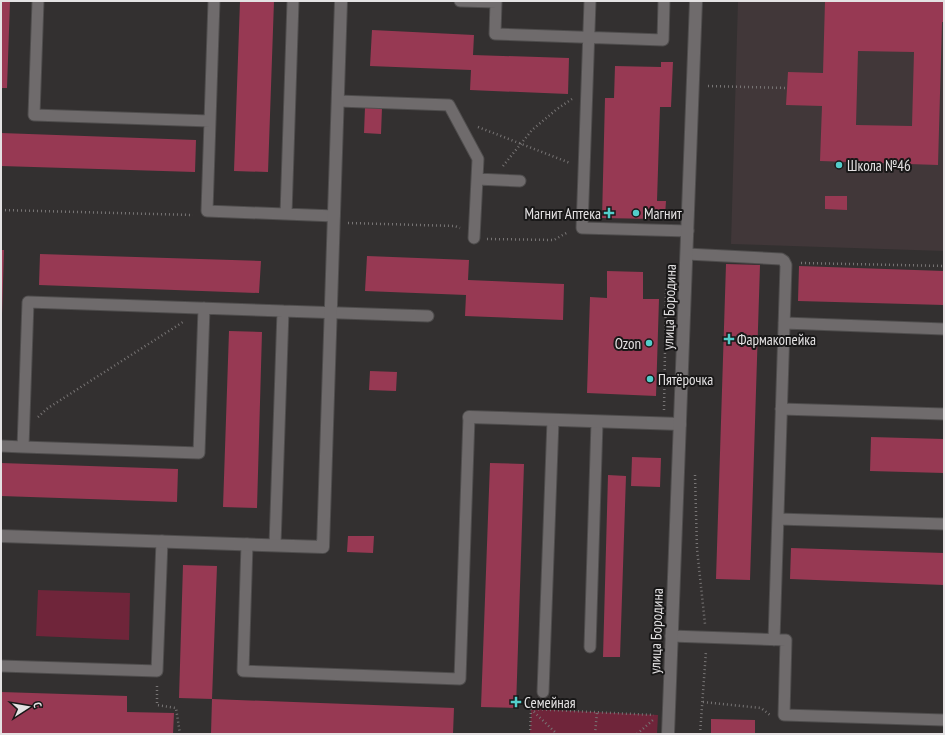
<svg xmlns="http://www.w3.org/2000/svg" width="945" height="735" font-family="'PT Sans Narrow',sans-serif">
<rect width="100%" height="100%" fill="#333030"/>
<path fill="#413739" d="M738 1H944V251L731 244Z"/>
<path fill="#6f253a" d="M38 590 130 593 129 640 36 636Z
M531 709 658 715 657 734H530Z"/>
<path fill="#973953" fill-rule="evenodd" d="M1 1H10L7 88H1Z
M240 1H274L268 172 234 171Z
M825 1H943L944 22H942L938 165 820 161 822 106 786 105 788 72 823 73ZM858 51 914 52 912 126 856 125Z
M372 30 474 35 473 55 569 58 568 94 470 90 471 70 370 66Z
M661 62H673L671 107H660L657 201H666L665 216H655V219L602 218 605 98H614L615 66 661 67Z
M365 107 382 108 381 134 364 133Z
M1 133 196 140 195 172 1 166Z
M825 196H847V210L825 209Z
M1 250H4L2 314H1Z
M40 254 261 261 259 293 39 285Z
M367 256 469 260 468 280 564 284 563 320 465 316 466 295 365 291Z
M726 264 760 265 750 580 716 579Z
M799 266 944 271V305L798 301Z
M607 271 643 272V299H659L656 396 587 393 590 297 607 298Z
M229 331 262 332 257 508 223 507Z
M370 371 397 372 396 391 369 390Z
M871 437 944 439V473L870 471Z
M632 457 661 458 660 487 631 486Z
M1 463 178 469 177 502 1 496Z
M490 463 524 464 516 708 481 707Z
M608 475 626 476 620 657H603Z
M348 536H374L373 553 347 552Z
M791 548 944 553V585L790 579Z
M183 565 217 566 212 699 179 698Z
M1 692 127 696V712L174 713 173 734H1Z
M212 699 454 708 453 734H211Z
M711 719 755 720V734H711Z"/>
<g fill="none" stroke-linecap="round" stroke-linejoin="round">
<g stroke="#4f4d4d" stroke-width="13">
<path id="service" d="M38 1 34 115 210 121
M214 1 207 211 334 216
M460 1 496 2 495 34 663 40 664 1
M590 1 582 228 688 231
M338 101 449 105 478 159 474 238
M477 179 520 181
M286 214 293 1
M687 254 781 259 784 261 786 265 774 640
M204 308 199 453 23 447 28 302 428 316
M784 323 944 329
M781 409 944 414
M1 446 23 447
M778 519 944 524
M247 544 243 671 460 679 469 417
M275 545 283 311
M671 636 786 640 784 715 944 720
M590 647 597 422
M1 666 157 671 162 541
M543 692 553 420"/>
</g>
<g stroke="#4f4d4d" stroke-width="14">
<path id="minor" d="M469 417 680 424
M1 536 323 547 341 1"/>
</g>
<g stroke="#4f4d4d" stroke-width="14">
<path id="tertiary" d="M668 734 696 1"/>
</g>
<path stroke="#787575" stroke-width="2.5" stroke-dasharray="1 3" stroke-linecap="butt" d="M708 86 787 88
M478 127 570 163
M503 166 532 130 557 109 572 99
M1 210 193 215
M348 223 455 226 460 228
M487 239 554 240 568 232
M801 263 944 266
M664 410 666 291 669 283
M38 417 48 408 183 322
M695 475 697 549 705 624
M157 686V705L176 708 180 734
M703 702 761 708 770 715
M531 709 557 734
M530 734 531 709 654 715
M595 734 597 712
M637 734 653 720
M700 734 706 651"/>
<use href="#service" stroke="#6f6b6c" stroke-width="11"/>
<use href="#minor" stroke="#6f6b6c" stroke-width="12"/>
<use href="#tertiary" stroke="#6f6b6c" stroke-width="12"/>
</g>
<g fill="#53cdca" stroke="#191818" stroke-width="1.5">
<circle cx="839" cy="165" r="4"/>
<path d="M607 207h4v4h4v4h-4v4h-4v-4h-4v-4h4z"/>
<circle cx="636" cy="213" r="4"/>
<path d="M727 333h4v4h4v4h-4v4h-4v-4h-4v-4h4z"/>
<circle cx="649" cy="343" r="4"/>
<circle cx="650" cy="379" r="4"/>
<path d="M514 696h4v4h4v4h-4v4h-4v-4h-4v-4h4z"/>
</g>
<g text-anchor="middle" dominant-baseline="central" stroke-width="4" stroke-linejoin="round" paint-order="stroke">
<g font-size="15" fill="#e4e2e3" stroke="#191818" text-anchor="start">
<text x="847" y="165">Школа №46</text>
<text x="601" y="213" text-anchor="end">Магнит Аптека</text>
<text x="644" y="213">Магнит</text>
<text x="737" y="339">Фармакопейка</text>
<text x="641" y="343" text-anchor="end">Ozon</text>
<text x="658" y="379">Пятёрочка</text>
<text x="524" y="702">Семейная</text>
</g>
<g font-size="15" fill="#e4e2e3" stroke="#191818">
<text transform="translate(669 307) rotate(-88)">улица Бородина</text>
<text transform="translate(656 631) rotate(-88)">улица Бородина</text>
</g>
</g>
<rect width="945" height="735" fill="none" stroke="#e4e2e3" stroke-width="4"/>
<g transform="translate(28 707) rotate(78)" stroke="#191818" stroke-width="3" paint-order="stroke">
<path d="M0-3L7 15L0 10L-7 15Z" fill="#e4e2e3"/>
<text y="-6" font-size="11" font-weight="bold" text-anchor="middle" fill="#e4e2e3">С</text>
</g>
</svg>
